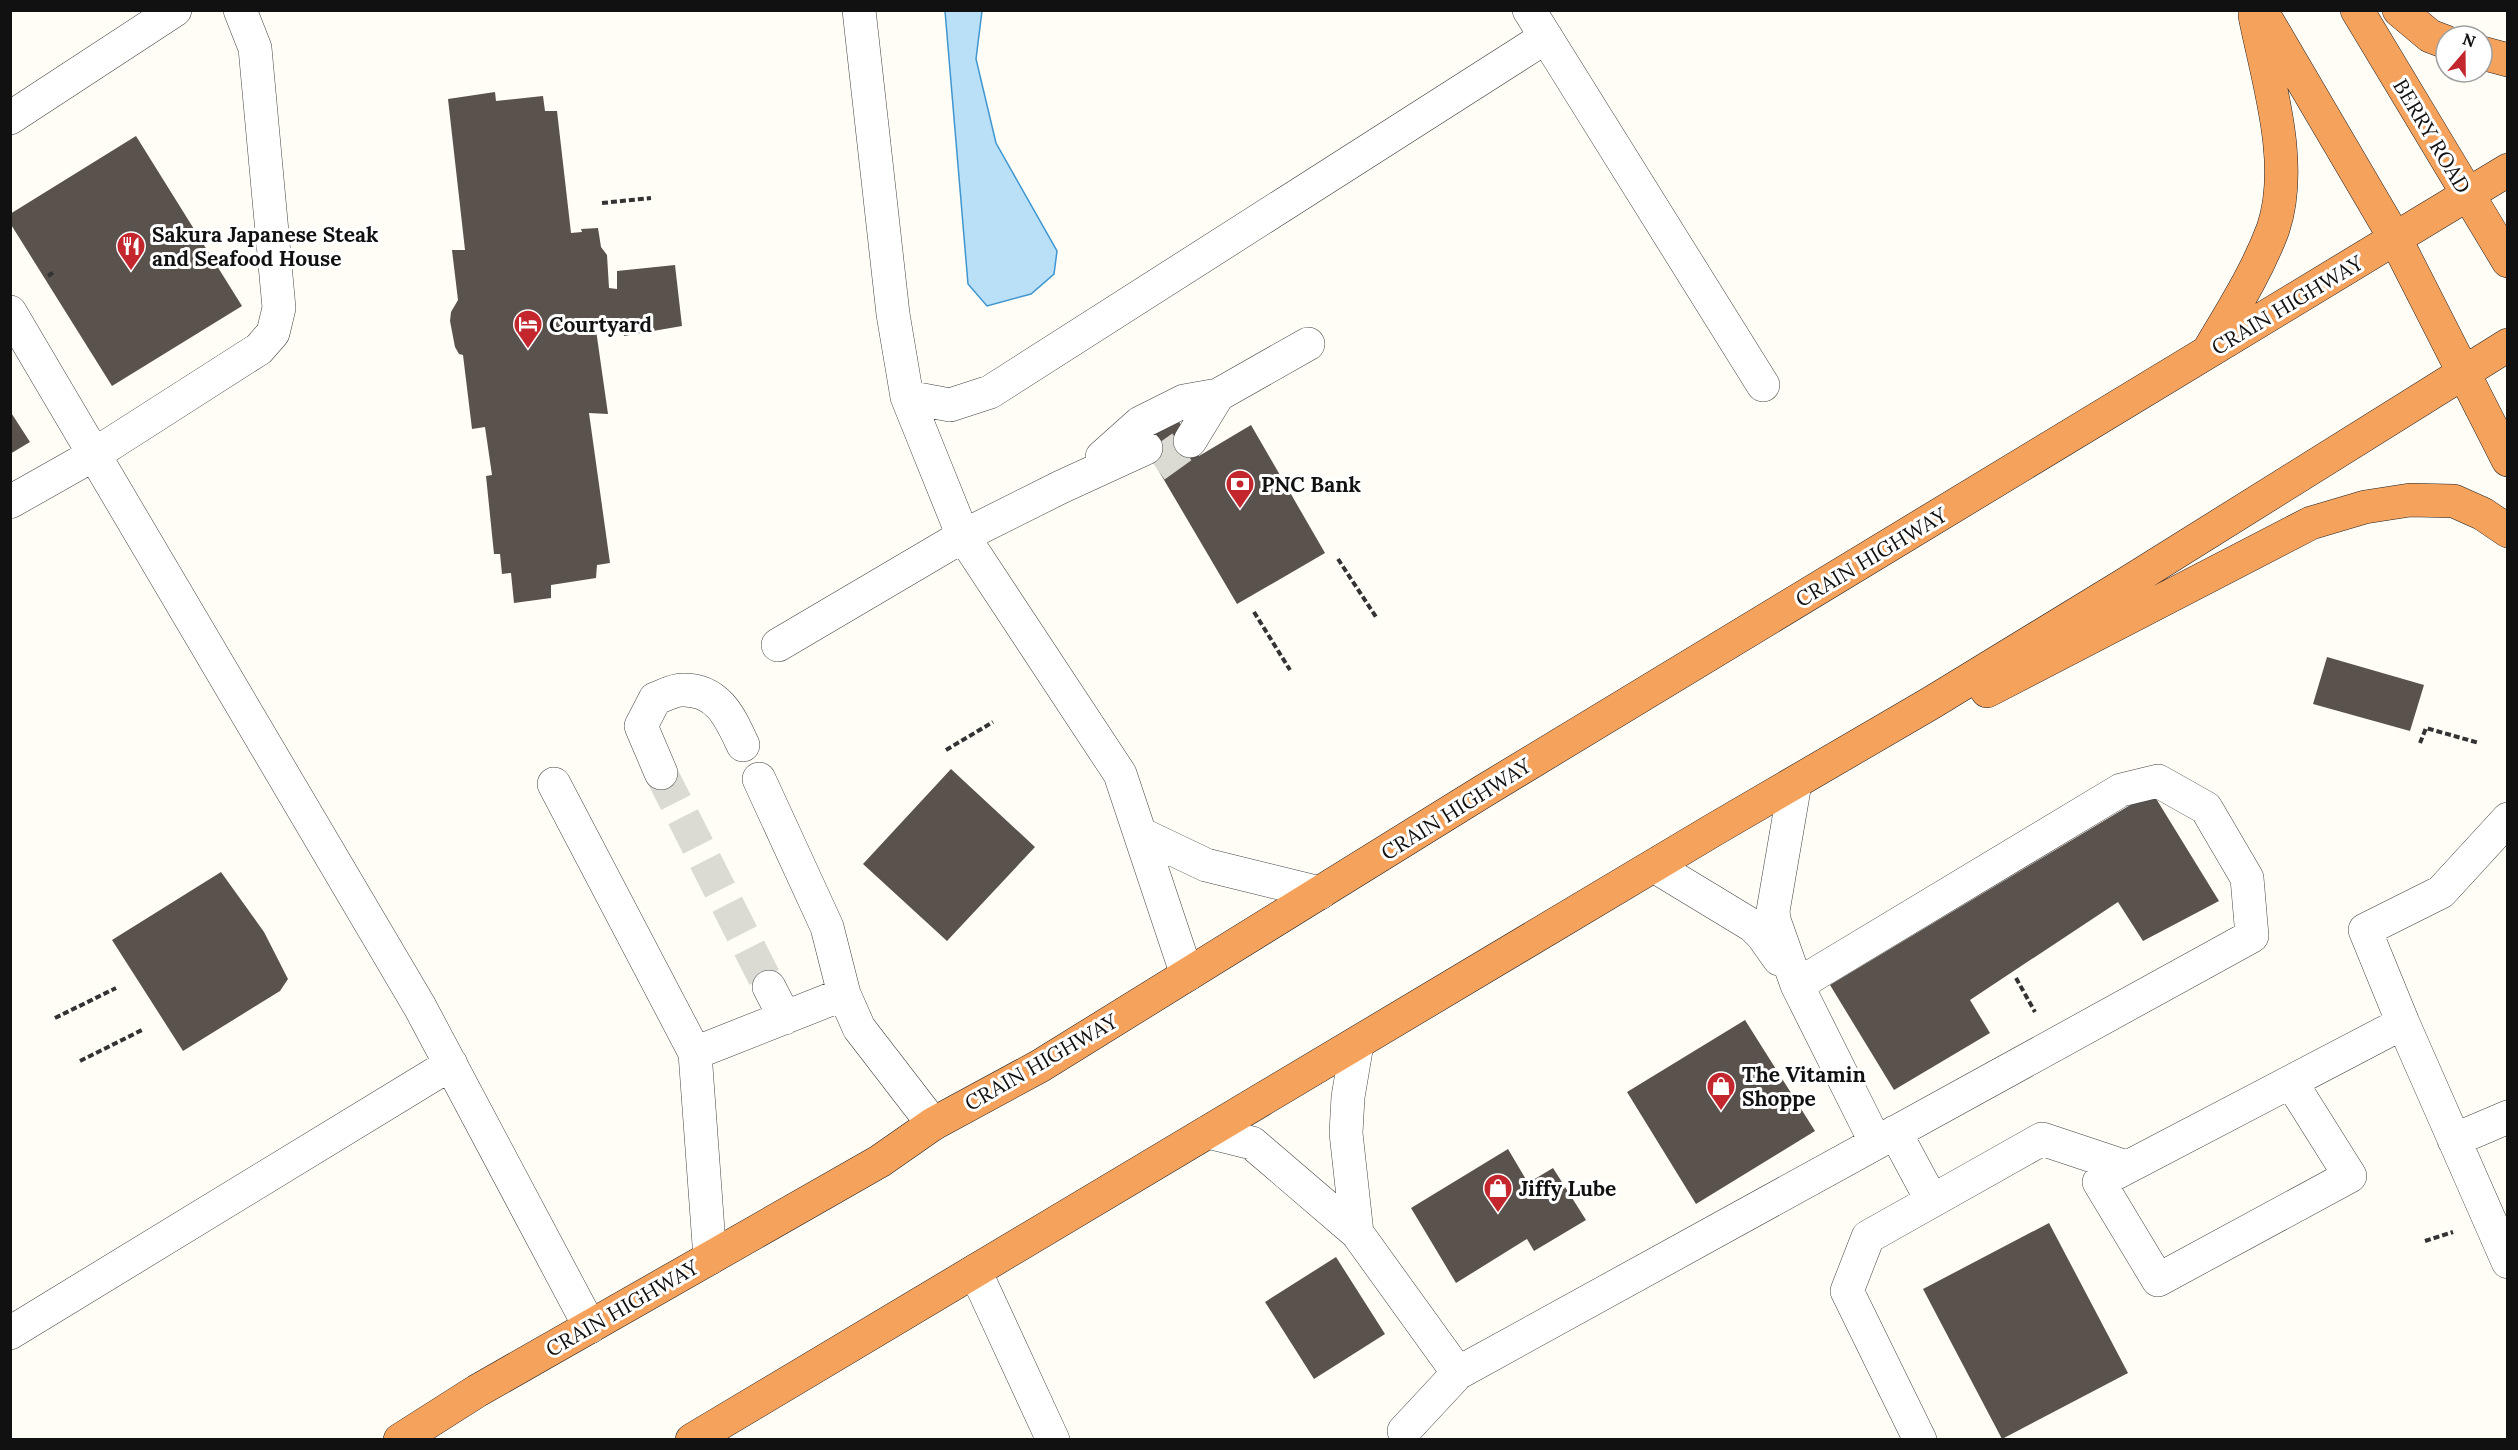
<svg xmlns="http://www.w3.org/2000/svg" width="2518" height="1450" font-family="Lora,serif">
<rect width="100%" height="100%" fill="#fffdf5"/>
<path fill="#b9e0f7" stroke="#3f96cf" stroke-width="1.5" d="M945 11H982L976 59 996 143 1057 251 1054 274 1031 294 987 306 968 284Z"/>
<path fill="#5a524d" d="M495 92 496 101 543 96 545 111H557L571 233 582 232 581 229 598 228 601 247 607 255 609 288 617 289V271L675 265 682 326 624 336 622 321 595 323 608 414 589 413 610 563 597 565 596 578 551 585V598L514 603 511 573 502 574 500 554H494L486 476 492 475 485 427 472 429 463 355 459 354 455 347 450 321 451 312 458 300 452 250H465L448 99Z
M136 136 242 306 112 386 10 223V214Z
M10 411 30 442 10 454Z
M1174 413 1199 456 1251 425 1325 553 1237 604 1137 434Z
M2327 657 2424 685 2410 731 2313 704Z
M951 769 1035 847 947 941 863 864Z
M2152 792 2219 901 2143 941 2118 902 1970 1000 1990 1033 1894 1090 1830 985Z
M221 872 264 932 288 979 280 991 183 1051 112 940Z
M1745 1020 1815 1131 1696 1204 1627 1092Z
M1508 1149 1528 1183 1553 1168 1586 1220 1534 1251 1527 1239 1456 1283 1411 1208Z
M2049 1223 2128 1373 2002 1439 1923 1289Z
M1336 1257 1385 1334 1314 1379 1265 1302Z"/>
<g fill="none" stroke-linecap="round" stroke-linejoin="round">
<path stroke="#dbdad3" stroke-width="33" stroke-dasharray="33 16" stroke-linecap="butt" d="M1155 466 1190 441
M661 773 769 987"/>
<g stroke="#444" stroke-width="34">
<path id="minor" d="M859 10 893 314 907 397 963 536 1120 774 1187 975
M1529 10 1763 385
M10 118 175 10
M10 312 420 1007 590 1327
M907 397 950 405 990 392 1546 37
M1202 410 1218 395 1308 344
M1190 441 1218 395
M1102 457 1140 423 1184 401 1218 395
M10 502 95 454 259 349 273 333 279 308 255 48 240 10
M778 645 963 536 1061 487 1146 448
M661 773 641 726 655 699C663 696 673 690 682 690 718 689 730 717 743 745
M759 779 827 927 844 994 859 1028 933 1124
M554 784 695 1053 710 1258
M1794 789 1773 911 1774 920 1797 985 1876 1143
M2508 819 2441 892 2365 930 2403 1023 2508 1262
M1141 834 1206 865 1320 893
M1654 866 1753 926 1762 935 1779 959
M769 987 785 1018
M695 1053 844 994
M2291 1082 2350 1176 2158 1280 2099 1182 2403 1023
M1208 1132 1252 1143 1357 1233 1458 1373 2252 936 2247 878 2206 808 2158 781 2121 790 1797 985
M1895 1132 1932 1201
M2454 1140 2508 1117
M1357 1233 1346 1133 1348 1097 1357 1044
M975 1271 1053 1440
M10 1333 451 1064
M1404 1431 1458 1373
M1920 1440 1847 1291 1868 1237 2042 1139 2126 1167"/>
</g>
<g stroke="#222" stroke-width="34">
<path id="highway" d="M2261 10 2396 240 2508 460
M2357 10 2508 261
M2399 10 2430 36 2446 42
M2482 53 2508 60
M2209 350C2232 311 2257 272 2273 229 2295 164 2268 81 2255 16
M1987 691 2311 523 2365 507 2410 500 2454 501 2483 514 2508 531
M400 1440 477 1391 880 1161 933 1124 1040 1066 1482 792 2508 170
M692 1440 1715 829 1931 703 2124 585 2508 345"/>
</g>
<path stroke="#333" stroke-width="4" stroke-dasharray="6 3" stroke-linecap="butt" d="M602 203 651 198
M48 276 54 272
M1338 559 1376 617
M1254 612 1290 670
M2420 743 2426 728 2479 743
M946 750 993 722
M2016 978 2035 1012
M55 1018 116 988
M80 1061 142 1030
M2425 1241 2453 1232"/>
<use href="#minor" stroke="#fff" stroke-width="33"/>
<use href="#highway" stroke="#f5a25d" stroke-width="33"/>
</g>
<defs>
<g id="restaurant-pin" transform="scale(1.5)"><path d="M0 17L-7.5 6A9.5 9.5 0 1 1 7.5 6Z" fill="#c4262e" stroke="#fff"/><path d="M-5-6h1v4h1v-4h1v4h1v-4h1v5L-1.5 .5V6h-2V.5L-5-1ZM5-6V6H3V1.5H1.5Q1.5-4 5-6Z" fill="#fff"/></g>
<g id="hotel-pin" transform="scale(1.5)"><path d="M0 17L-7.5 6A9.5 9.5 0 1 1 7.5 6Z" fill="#c4262e" stroke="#fff"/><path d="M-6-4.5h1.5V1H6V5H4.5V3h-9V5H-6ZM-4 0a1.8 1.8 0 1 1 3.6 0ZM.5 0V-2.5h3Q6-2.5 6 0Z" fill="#fff"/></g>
<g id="bank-pin" transform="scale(1.5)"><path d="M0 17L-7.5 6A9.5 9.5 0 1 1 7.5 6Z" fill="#c4262e" stroke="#fff"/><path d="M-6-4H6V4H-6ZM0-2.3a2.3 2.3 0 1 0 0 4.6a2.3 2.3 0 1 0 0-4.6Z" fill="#fff"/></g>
<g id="shop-pin" transform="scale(1.5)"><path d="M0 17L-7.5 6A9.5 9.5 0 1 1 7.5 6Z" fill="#c4262e" stroke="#fff"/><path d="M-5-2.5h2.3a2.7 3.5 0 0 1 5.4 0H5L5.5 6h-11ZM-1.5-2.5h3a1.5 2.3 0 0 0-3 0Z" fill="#fff"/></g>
</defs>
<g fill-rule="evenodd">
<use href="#restaurant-pin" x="131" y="246"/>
<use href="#hotel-pin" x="528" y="324"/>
<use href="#bank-pin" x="1240" y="484"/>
<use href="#shop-pin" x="1721" y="1086"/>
<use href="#shop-pin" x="1498" y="1188"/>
</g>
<g text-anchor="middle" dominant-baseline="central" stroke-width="6" stroke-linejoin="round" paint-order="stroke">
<g font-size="21" fill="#111" stroke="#fff">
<text transform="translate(2432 136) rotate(59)">BERRY ROAD</text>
<text transform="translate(2287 305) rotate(-31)">CRAIN HIGHWAY</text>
<text transform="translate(1871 557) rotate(-31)">CRAIN HIGHWAY</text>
<text transform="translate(1456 809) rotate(-32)">CRAIN HIGHWAY</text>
<text transform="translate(1041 1062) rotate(-30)">CRAIN HIGHWAY</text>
<text transform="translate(622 1308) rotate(-30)">CRAIN HIGHWAY</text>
</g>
<g font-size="21" font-weight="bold" fill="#111" stroke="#fff" text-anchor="start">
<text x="152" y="234">Sakura Japanese Steak<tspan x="152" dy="24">and Seafood House</tspan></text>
<text x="549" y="324">Courtyard</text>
<text x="1261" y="484">PNC Bank</text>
<text x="1742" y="1074">The Vitamin<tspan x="1742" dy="24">Shoppe</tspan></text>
<text x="1519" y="1188">Jiffy Lube</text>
</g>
</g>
<rect width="2518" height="1450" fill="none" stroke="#111111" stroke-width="24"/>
<g transform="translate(2464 54) rotate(20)"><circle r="28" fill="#ffffff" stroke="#a0a0a0" stroke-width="1.5"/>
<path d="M0-4.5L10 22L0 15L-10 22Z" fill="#c4262e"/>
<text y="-9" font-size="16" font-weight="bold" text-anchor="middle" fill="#111111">N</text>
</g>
</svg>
